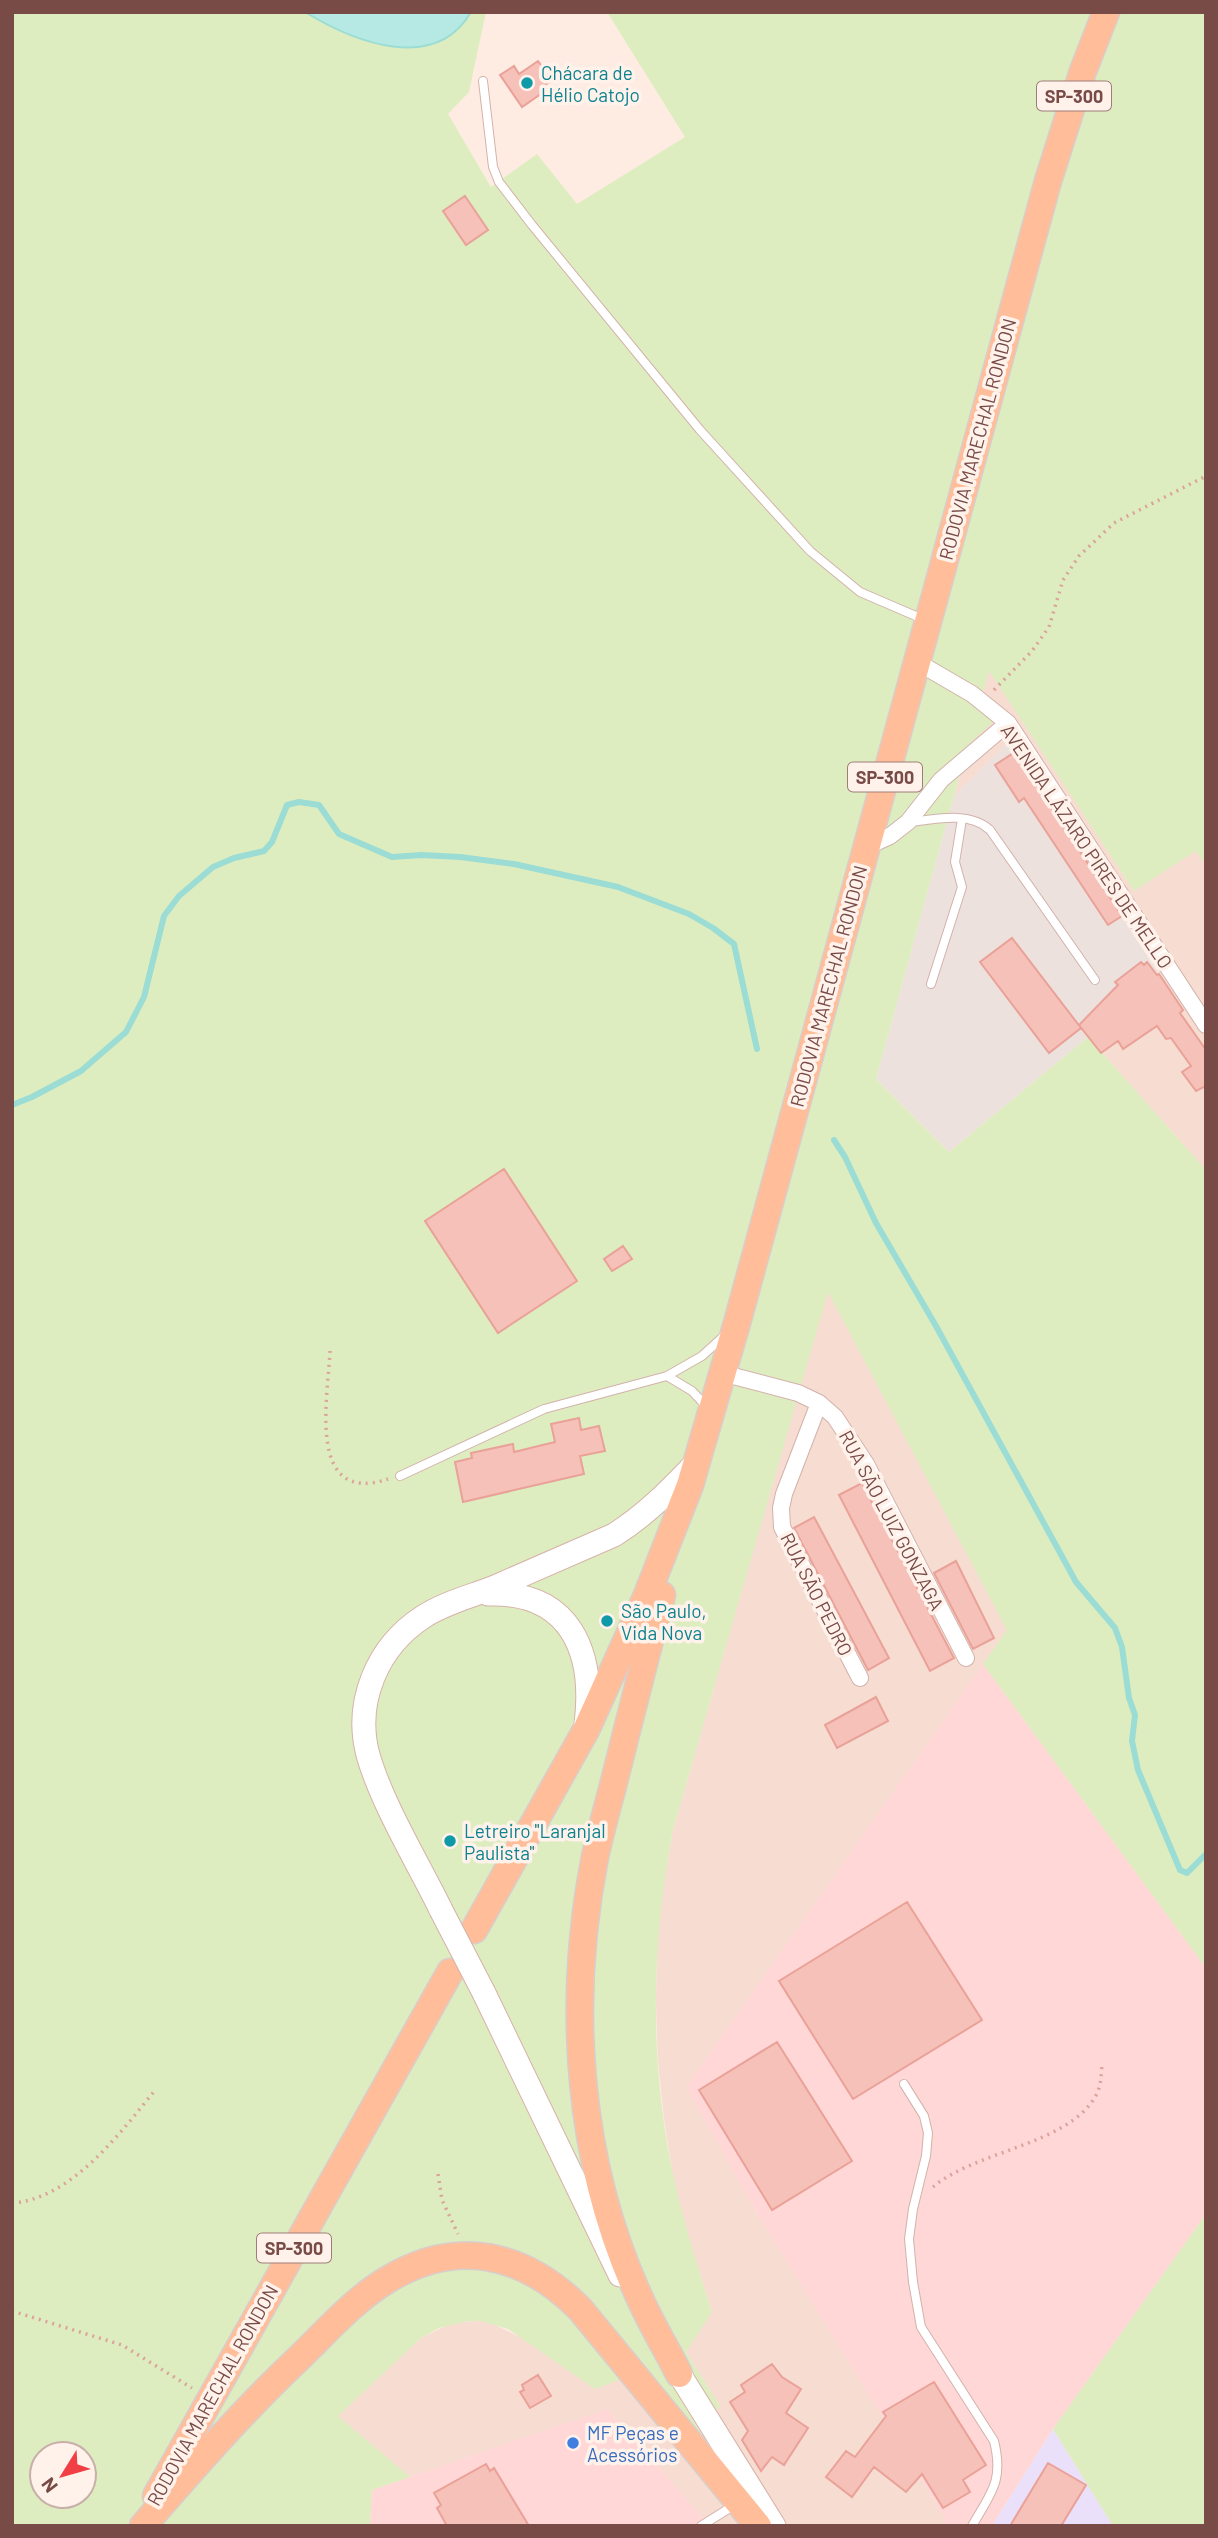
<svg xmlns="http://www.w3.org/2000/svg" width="1218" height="2538" font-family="Barlow,sans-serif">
<rect width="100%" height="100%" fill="#feece3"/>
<path fill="#f6dcd1" d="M989 670 1134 891 1196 850 1206 865V1170L1088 1037 1137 991 1159 973 1008 743 954 796Z
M828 1291 1007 1630 686 2087 756 2212 946 2520 942 2526H710L607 2409 410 2477 337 2417 421 2338 454 2322 481 2321 495 2325 522 2338 639 2371 700 2436 720 2406 686 2352 712 2312 687 2233 673 2176 664 2119 658 2061 656 2003 657 1945 663 1887 673 1830Z"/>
<path fill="#ffd7d6" d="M983 1664 1206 1968V2214L1053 2429 992 2526H942L946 2520 756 2212 686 2087Z
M607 2409 710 2526H370L372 2490Z"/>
<path fill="#ede1de" d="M1008 742 1159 974 1137 991 1088 1037 949 1152 876 1079 954 796Z"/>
<path fill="#eae0fa" d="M1053 2429 1113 2526H992Z"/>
<path fill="#deedc0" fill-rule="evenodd" d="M12 12H486L469 92 448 114 491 187 537 154 577 204 685 137 607 12H1206V865L1196 851 1134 891 989 671 979 708 994 721 968 745 876 1079 949 1152 1088 1037 1206 1170V1968L983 1664 1007 1630 828 1292 673 1830C651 1944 649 2064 674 2179 684 2224 698 2268 712 2312L686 2352 720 2406 700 2435 639 2372 595 2389 508 2329 481 2321H468L439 2328 421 2338 338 2416 410 2477 372 2490 370 2526H12ZM42 2454H84V2496H42Z
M1206 2214V2526H1113L1053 2429Z"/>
<path fill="#b6e9e3" stroke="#9bdcd5" stroke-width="2" d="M305 12H471C435 74 354 42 305 12Z"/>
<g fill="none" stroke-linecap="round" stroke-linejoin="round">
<path stroke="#9bdcd5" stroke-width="6" d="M12 1105 32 1097 81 1071 126 1032 144 997 164 916 179 896 213 867 234 858 264 851 272 842 287 805 299 802 319 805 339 834 392 857 421 855 460 857 514 864 618 887 689 914 713 928 734 944 757 1049
M834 1140 845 1157 876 1223 936 1326 1076 1582 1115 1628 1122 1647 1129 1698 1135 1715 1132 1741 1138 1770 1180 1870 1187 1873 1206 1854"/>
</g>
<path fill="#f5c1b8" stroke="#e9a198" stroke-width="2" d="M538 61 552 80 545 85 548 89 522 107 500 75 514 66 519 74Z
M465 196 488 230 466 245 443 211Z
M1015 752 1122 916 1108 925 1024 798 1019 802 995 765Z
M1012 938 1081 1028 1049 1053 980 962Z
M1141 962 1144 965 1147 962 1157 975 1159 974 1183 1010 1180 1013 1206 1050V1086L1196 1091 1182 1072 1191 1066 1171 1038 1166 1039 1157 1026 1123 1049 1118 1041 1101 1053 1079 1025 1118 985 1115 982Z
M504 1169 577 1281 498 1333 425 1221Z
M623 1246 632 1259 612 1271 604 1259Z
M579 1418 581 1430 599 1426 605 1451 580 1456 584 1474 463 1502 455 1462 472 1458 471 1453 513 1444 514 1452 555 1442 551 1424Z
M862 1483 954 1658 930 1671 839 1495Z
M814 1517 889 1658 868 1670 794 1528Z
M956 1561 994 1638 973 1649 934 1573Z
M876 1697 888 1721 837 1748 825 1725Z
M907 1902 982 2020 853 2099 779 1981Z
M777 2042 852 2161 772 2210 699 2090Z
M772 2364 782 2377 801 2389 786 2413 808 2428 784 2465 772 2457 761 2471 742 2440 748 2431 730 2402 745 2392 741 2385Z
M538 2375 551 2396 530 2408 520 2392 524 2390 522 2385Z
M934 2382 986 2465 963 2480 970 2492 943 2508 922 2474 906 2492 874 2467 852 2497 826 2477 846 2451 855 2457 886 2416 883 2412Z
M1048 2463 1086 2485 1061 2526H1010Z
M486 2464 490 2471 494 2468 529 2526H447L437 2508 441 2505 434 2493Z"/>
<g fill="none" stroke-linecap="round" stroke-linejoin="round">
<g stroke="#d2b2ab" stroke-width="10">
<path id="lane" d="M483 81 493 167 499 182 532 225 700 430 810 551 860 592 925 620
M911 822C935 819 970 811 990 830L1095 980
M931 984 962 887 955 862 962 819
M667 1376 692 1391 707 1407
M400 1476 544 1409 667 1376 702 1356 725 1335
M904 2084 924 2116 928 2133 926 2156 913 2209 909 2239 913 2282 921 2327 994 2441C1004 2481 991 2493 972 2526
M701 2526 736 2504"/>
</g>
<g stroke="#d2b2ab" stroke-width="18">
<path id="street" d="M917 662 972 694 1008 723 1206 1025
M866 847 890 836 908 822 941 780 1008 723
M722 1373 798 1393 819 1403 835 1417 866 1464 966 1658
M819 1403 784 1494 781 1508 782 1527 860 1678"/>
</g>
<g stroke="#d6b1a8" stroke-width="25">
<path id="secondary" d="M488 1594C570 1591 595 1651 586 1724
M441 1910C418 1863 382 1804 368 1755 354 1702 377 1647 423 1617 446 1602 473 1596 497 1586 536 1569 575 1552 614 1535 646 1515 670 1490 696 1463
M484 1993 620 2275
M670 2359 774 2526"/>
</g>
<g stroke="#d9cdcb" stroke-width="29">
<path id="primary" d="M662 1595C646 1654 631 1714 616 1774 609 1802 601 1829 595 1857 566 2005 577 2165 642 2303 653 2327 667 2350 679 2374
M474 1930 586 1730 647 1595 690 1485 737 1323 1048 181 1083 71 1106 12
M156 2496 450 1972
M143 2526C193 2468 243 2411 299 2358 327 2331 354 2300 387 2280 457 2237 524 2253 580 2309L758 2526"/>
</g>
<path stroke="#dba39b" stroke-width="3.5" stroke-dasharray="2 5" stroke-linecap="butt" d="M994 690 1032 651 1049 627 1063 580 1079 556 1114 523 1206 476
M330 1351C328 1398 306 1506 388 1479
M438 2174 442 2200 458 2234
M933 2187C975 2151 1067 2145 1095 2097 1101 2087 1101 2077 1102 2065
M12 2203C72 2199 121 2132 156 2089
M12 2311 122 2345 192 2388"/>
<use href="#lane" stroke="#fff" stroke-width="8"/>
<use href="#street" stroke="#fff" stroke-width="16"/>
<use href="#secondary" stroke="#fff" stroke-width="23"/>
<use href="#primary" stroke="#ffbe99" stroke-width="26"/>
<g stroke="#d6b1a8" stroke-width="25" stroke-linecap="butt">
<path id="secondary-bridge" d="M441 1910 484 1993"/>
</g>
<use href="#secondary-bridge" stroke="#fff" stroke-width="23"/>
</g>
<g fill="#0f9aa8" stroke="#fff2eb" stroke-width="2.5">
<circle cx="527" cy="83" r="7"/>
<circle cx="607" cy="1621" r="7"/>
<circle cx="450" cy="1841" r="7"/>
</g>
<circle fill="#3f7fe0" stroke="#fff2eb" stroke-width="2.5" cx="573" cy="2443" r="7"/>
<g text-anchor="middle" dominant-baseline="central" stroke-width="7" stroke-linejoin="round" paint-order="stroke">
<g fill="#fff2eb" stroke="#a07d78" stroke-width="2">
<rect x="1037" y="81.5" width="74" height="29" rx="5"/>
<rect x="848" y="762.5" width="74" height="29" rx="5"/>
<rect x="257" y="2233.5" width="74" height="29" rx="5"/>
</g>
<g font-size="18" font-weight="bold" fill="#784b47">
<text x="1074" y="96">SP-300</text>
<text x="885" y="777">SP-300</text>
<text x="294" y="2248">SP-300</text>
</g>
<g font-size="19" fill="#0d838f" stroke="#fff2eb" text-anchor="start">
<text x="541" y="72">Chácara de<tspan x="541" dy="22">Hélio Catojo</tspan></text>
<text x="621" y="1610">São Paulo,<tspan x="621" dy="22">Vida Nova</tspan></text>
<text x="464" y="1830">Letreiro "Laranjal<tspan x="464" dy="22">Paulista"</tspan></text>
</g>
<g font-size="19" fill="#784b47" stroke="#fff2eb">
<text transform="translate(977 439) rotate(-75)">RODOVIA MARECHAL RONDON</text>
<text transform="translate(1087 846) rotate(56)">AVENIDA LÁZARO PIRES DE MELLO</text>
<text transform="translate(828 986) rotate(-75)">RODOVIA MARECHAL RONDON</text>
<text transform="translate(892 1520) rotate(62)">RUA SÃO LUIZ GONZAGA</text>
<text transform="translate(817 1594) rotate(63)">RUA SÃO PEDRO</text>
<text transform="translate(212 2395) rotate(-61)">RODOVIA MARECHAL RONDON</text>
</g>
<g font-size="19" fill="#366cbe" stroke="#fff2eb" text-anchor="start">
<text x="587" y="2432">MF Peças e<tspan x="587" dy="22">Acessórios</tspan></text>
</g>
</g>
<rect width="1218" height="2538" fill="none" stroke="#784b47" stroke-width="28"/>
<g transform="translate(63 2475) rotate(233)"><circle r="33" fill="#fff2eb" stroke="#c9afa9" stroke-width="2"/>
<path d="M0-5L12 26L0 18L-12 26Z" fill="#f13f46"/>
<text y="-10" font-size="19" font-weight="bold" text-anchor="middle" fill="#784b47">N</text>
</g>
</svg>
